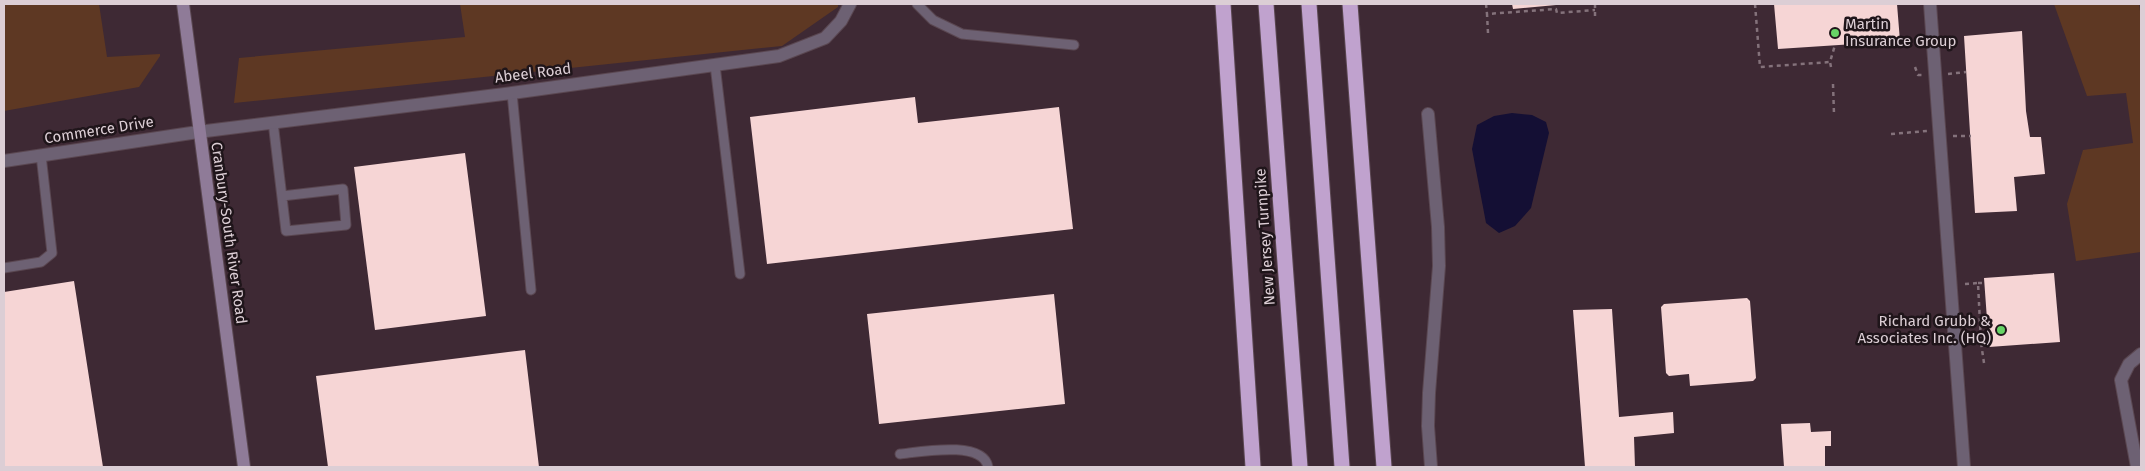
<svg xmlns="http://www.w3.org/2000/svg" width="2145" height="471" font-family="'Fira Sans',sans-serif">
<rect width="100%" height="100%" fill="#3e2934"/>
<path fill="#5e3823" d="M4 4H99L107 57 160 54V56L139 87 4 111Z
M460 4H838V7L782 46 234 103 239 58 465 37Z
M2054 4H2139L2141 18V252L2076 261 2067 204 2083 150 2133 143 2126 93 2087 96Z"/>
<path fill="#140f34" d="M1512 113 1532 115 1546 122 1549 133 1531 208 1515 226 1499 233 1486 223 1472 149 1477 125 1494 116Z"/>
<path fill="#f6d5d5" d="M1512 4H1556V5L1513 9Z
M1774 4H1897L1900 41 1778 49Z
M2022 31 2026 111 2030 137H2041L2045 174 2014 177 2017 211 1975 213 1964 36Z
M915 97 918 123 1059 107 1073 229 767 264 750 117Z
M465 153 486 316 375 330 354 167Z
M2054 273 2060 342 1989 347 1984 278Z
M74 281 103 467H4V292Z
M1054 294 1065 404 879 424 867 314Z
M1747 298 1750 301 1756 378 1753 381 1690 386 1689 374 1669 376 1666 373 1661 307 1664 304Z
M1612 309 1619 417 1673 412 1674 433 1634 437 1635 467H1585L1573 310Z
M525 350 539 467H328L316 376Z
M1810 423 1811 432 1831 431V446H1825V467H1784L1781 424Z"/>
<g fill="none" stroke-linecap="round" stroke-linejoin="round">
<g stroke="#5a4751" stroke-width="11">
<path id="service" d="M917 4 933 20 962 34 1074 45
M715 65 740 274
M512 93 531 290
M273 122 286 231 346 225 343 189 282 196
M4 268 41 262 52 253 41 155
M900 454C920 452 983 440 988 467"/>
</g>
<g stroke="#5a4751" stroke-width="14">
<path id="minor" d="M1930 4 1964 467
M1428 114 1438 227 1439 266 1429 393 1428 426 1431 467
M4 161 198 132 512 93 779 56 825 38 841 21 850 4
M2137 467 2121 380 2129 364 2141 354"/>
</g>
<g stroke="#5a4751" stroke-width="14">
<path id="secondary" d="M183 4 244 467"/>
</g>
<g stroke="#5a4751" stroke-width="17">
<path id="motorway" d="M1223 4 1253 467
M1266 4 1300 467
M1309 4 1342 467
M1350 4 1384 467"/>
</g>
<path stroke="#84727b" stroke-width="2.5" stroke-dasharray="4 4" stroke-linecap="butt" d="M1486 4 1487 14
M1595 4V17
M1755 4 1760 67 1830 62
M1488 33 1487 14 1556 9 1557 13 1595 10
M1831 67 1830 62 1835 45
M1915 67 1918 75H1923
M1948 74 1966 72
M1833 84 1834 114
M1891 134 1927 131
M1953 136H1971
M1978 283H1985
M1965 284 1978 283 1981 343 1967 344
M1984 363 1981 343 1989 342"/>
<use href="#service" stroke="#6d6173" stroke-width="9"/>
<use href="#minor" stroke="#6d6173" stroke-width="12"/>
<use href="#secondary" stroke="#8f7b98" stroke-width="12"/>
<use href="#motorway" stroke="#c0a2ce" stroke-width="15"/>
</g>
<g fill="#67d466" stroke="#1f151a" stroke-width="2">
<circle cx="1835" cy="33" r="5"/>
<circle cx="2001" cy="330" r="5"/>
</g>
<g text-anchor="middle" dominant-baseline="central" stroke-width="5" stroke-linejoin="round" paint-order="stroke">
<g font-size="15" fill="#dcced5" stroke="#1f151a" text-anchor="start">
<text x="1845" y="24">Martin<tspan x="1845" dy="17">Insurance Group</tspan></text>
<text x="1991" y="321" text-anchor="end">Richard Grubb &amp;<tspan x="1991" dy="17">Associates Inc. (HQ)</tspan></text>
</g>
<g font-size="15" fill="#dcced5" stroke="#1f151a">
<text transform="translate(533 73) rotate(-7)">Abeel Road</text>
<text transform="translate(99 130) rotate(-9)">Commerce Drive</text>
<text transform="translate(229 233) rotate(82)">Cranbury-South River Road</text>
<text transform="translate(1265 237) rotate(-94)">New Jersey Turnpike</text>
</g>
</g>
<rect width="2145" height="471" fill="none" stroke="#dcced5" stroke-width="10"/>
</svg>
